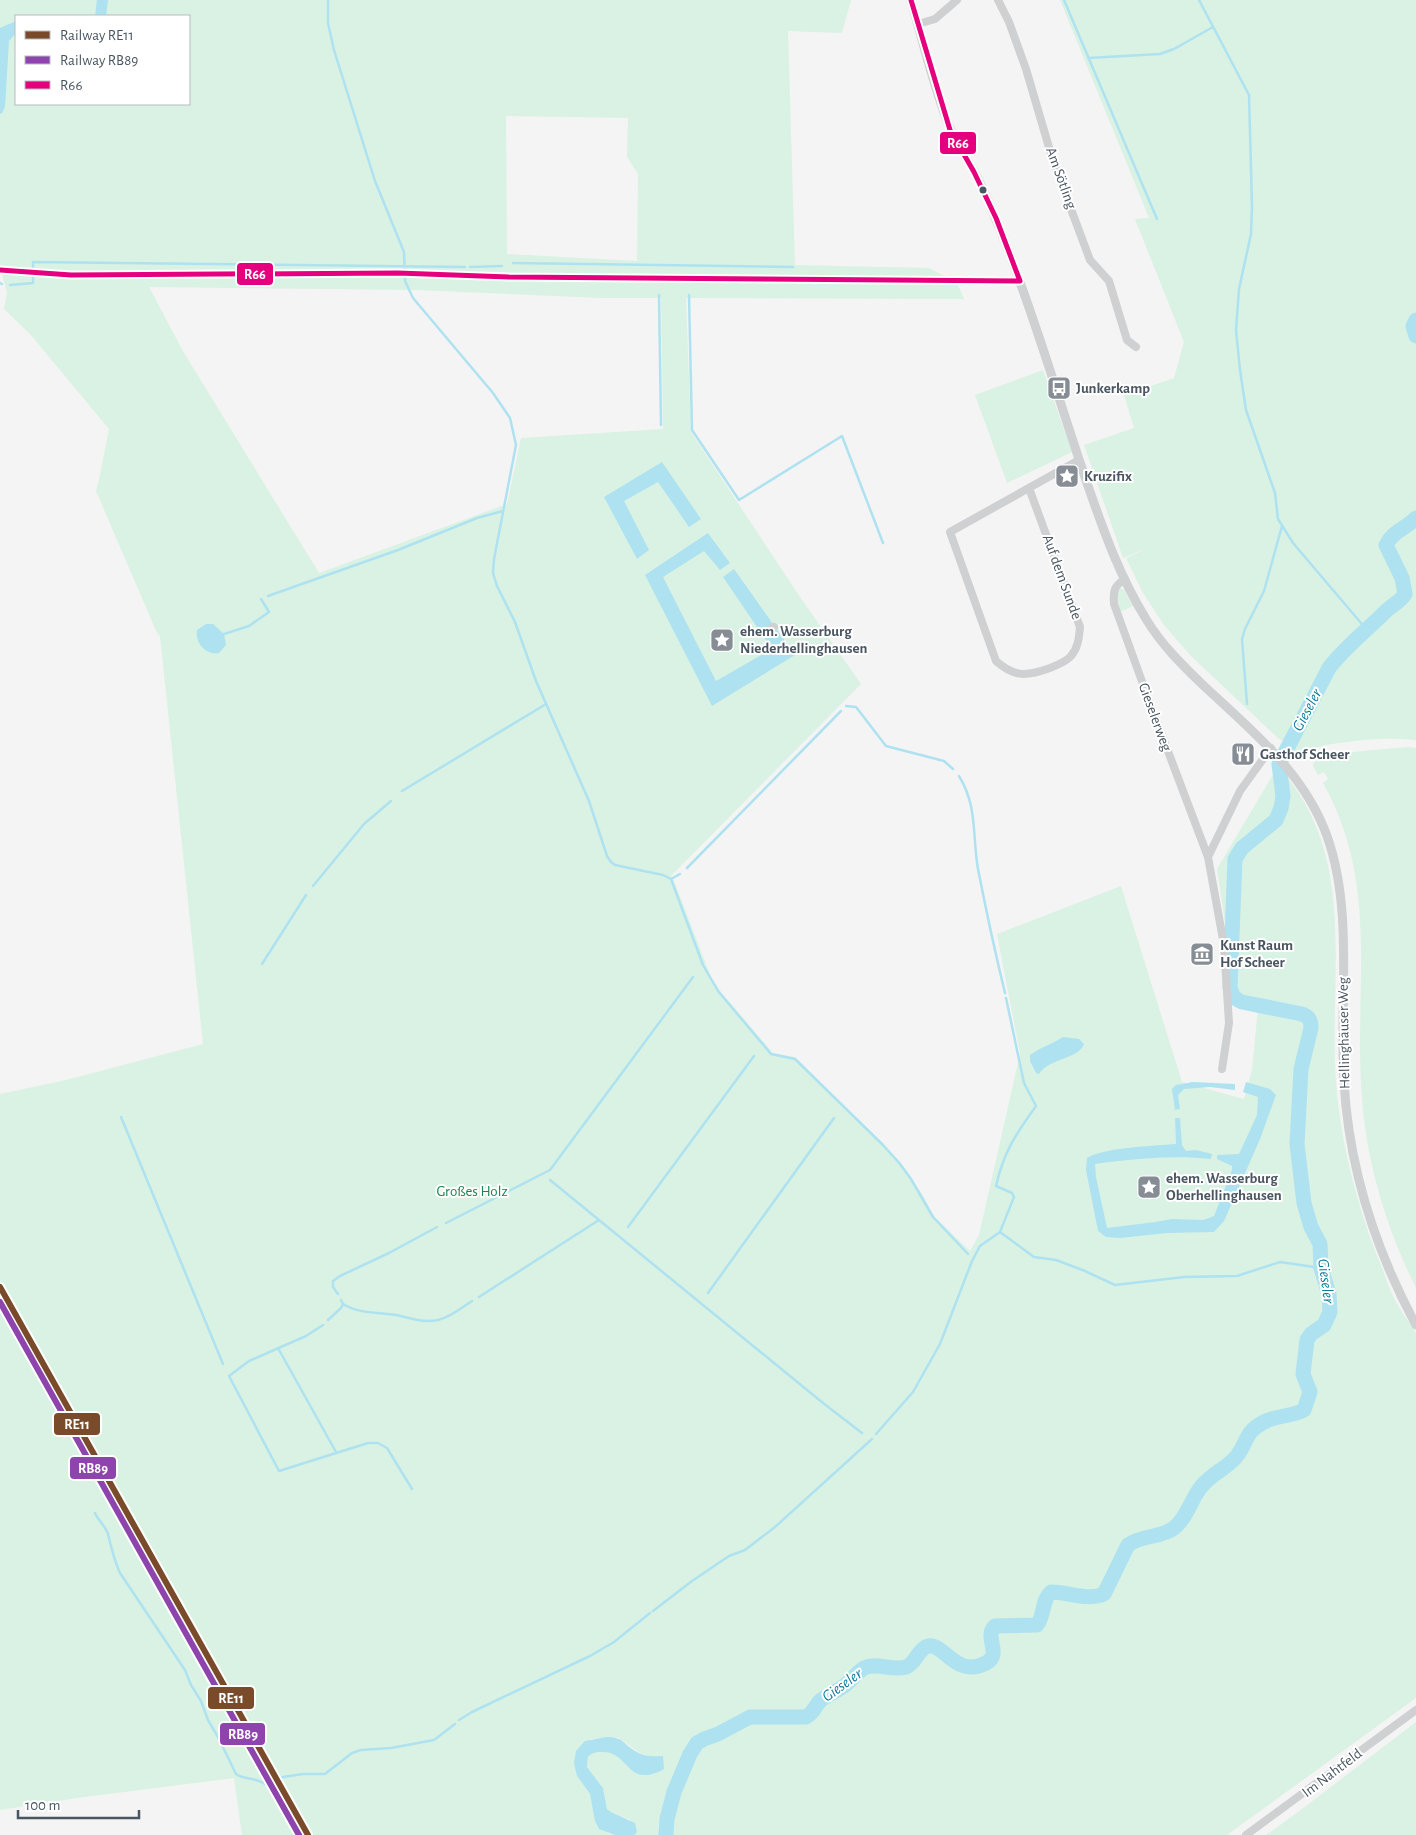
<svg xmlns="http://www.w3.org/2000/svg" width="1416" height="1835" font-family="'Alegreya Sans',sans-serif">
<rect width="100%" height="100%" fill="#f4f4f4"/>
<path fill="#d9f2e3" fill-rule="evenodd" d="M0 0H851L842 33 788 31 795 265 929 268 957 283 964 299 686 298 691 432 800 597 861 684 671 876 674 881 711 977 721 992 773 1053 795 1057 899 1160 922 1194 934 1216 970 1251 979 1235 1020 1054 997 934 1121 886 1182 1082 1244 1099 1252 1070 1258 1008 1233 1002 1228 988V943L1217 869 1278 766C1360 857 1328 973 1336 1083 1341 1144 1357 1206 1380 1263 1385 1274 1388 1287 1394 1298 1400 1310 1409 1322 1416 1333V1698L1227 1835H633H634L631 1820 611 1812 607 1809 603 1788 587 1767 588 1756C595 1751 608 1750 616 1755 625 1761 629 1772 641 1775 646 1777 652 1774 657 1773L663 1757C636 1757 637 1749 617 1737L590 1739 577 1776 590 1794 593 1807 607 1833 615 1835H311L99 1458 87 1465 296 1835H242L234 1778 77 1798 0 1810V1309L84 1459 96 1452 0 1281V1094L66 1080 203 1044 160 636 157 633 96 491 100 475 109 429 30 334 4 309 7 293 0 267ZM16 16H189V104H16ZM506 116 628 118 627 157 638 174 637 261 507 254ZM149 287 416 290 600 298H661L663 429 521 438 507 504 319 573 184 353Z
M1060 0H1416V740C1387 737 1355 740 1326 745 1316 747 1306 753 1295 751L1291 744 1279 739 1190 655 1164 625 1143 593 1126 558 1150 547 1123 558 1084 445 1134 428 1124 395 1174 378 1184 342 1135 219 1149 218Z
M1043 370 1072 452 1007 483 975 395Z
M1118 588 1123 589 1133 606 1120 612 1117 597Z
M1409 747 1416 748V1288C1387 1229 1367 1165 1362 1099 1353 988 1381 887 1323 783L1328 779 1324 772 1318 775 1313 766 1314 762C1343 750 1378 750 1409 747Z
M1416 1722V1835H1266L1298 1812Z"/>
<path fill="#aee2f0" d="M97 0H108L106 16H95Z
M16 21V33L9 41 5 107 2 113 0 114V28Z
M662 462 701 519 689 527 658 482 624 501 649 550 637 559 604 497Z
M708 533 730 563 720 570 704 551 663 577 716 681 772 649 723 577 734 569 795 655 712 706 645 575Z
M206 624H213L224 634 226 645 219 653C205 656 195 642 197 630Z
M1063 1037 1079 1039 1084 1044C1079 1059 1049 1058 1039 1074L1036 1073 1030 1061V1055C1041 1047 1052 1044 1063 1037Z
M1193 1082 1235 1084V1090L1210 1087 1184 1089 1178 1095 1180 1109 1175 1110 1172 1089 1176 1085Z
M1246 1082 1270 1089 1276 1095 1260 1139 1224 1221 1214 1232 1167 1233 1120 1238 1106 1237 1098 1231 1086 1170 1087 1158C1106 1147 1153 1146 1176 1144L1175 1118H1180L1182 1145 1186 1151 1196 1150 1212 1154 1211 1159C1172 1155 1134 1159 1095 1164L1096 1177 1107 1228 1155 1222 1172 1219 1203 1220 1214 1216 1232 1170V1166L1217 1159V1155L1239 1154 1257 1115 1258 1097 1243 1092Z
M606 1737C624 1737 622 1743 635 1751 643 1756 653 1757 663 1756L664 1769C627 1790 630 1752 603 1752 597 1752 593 1752 588 1757L587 1767 603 1788 607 1809 611 1812 635 1823 637 1832 634 1835H615L599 1829 595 1821 590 1794 577 1776 574 1763 576 1751 585 1741Z"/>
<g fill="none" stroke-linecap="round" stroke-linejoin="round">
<path stroke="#aee2f0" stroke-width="2.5" d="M328 0V23L334 50 375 181 404 252 405 281 413 298 493 393 510 418 516 445 494 559 493 573 497 586 515 622 536 681 589 801 607 856 611 862 615 865 663 875 671 879 680 874
M1064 0 1157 219
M1199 0 1249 95 1252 207 1251 234 1239 289 1236 330 1240 370 1246 410 1275 493 1278 519 1293 543 1367 630
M1088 58 1160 54 1174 49 1213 27
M513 263 793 267
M470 267 502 266
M0 283 2 284
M10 285 33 283V262L465 267
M659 295 661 425
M689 295 692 430 739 500 842 436 883 543
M268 596 398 550 477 518 503 511
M224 634 249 626 269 612 261 599
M1247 704 1242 639 1245 629 1264 591 1282 526
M846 706 856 707 886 746 944 761 953 769
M959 776C978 807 972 835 978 869 986 910 995 952 1005 993
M402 791 546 704
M687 868 841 711
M671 879 703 965 718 991 771 1054 795 1059 883 1145 900 1164 911 1179 933 1217 968 1254
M313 886 364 824 391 801
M262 964 306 895
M1006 998 1024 1083 1036 1106C1016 1134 1004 1151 996 1186L1012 1193 1014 1197 1000 1232 1034 1257 1056 1260 1085 1271 1115 1285 1184 1277 1237 1276 1280 1262 1321 1268
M121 1117 223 1364
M550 1180 823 1403 862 1433
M446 1223 550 1170 693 977
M628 1227 754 1056
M708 1293 834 1118
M338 1294 333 1287V1281L340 1276 389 1253 437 1227
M479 1297 599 1220
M343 1304C359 1314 377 1312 396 1315 410 1318 423 1323 438 1320 451 1317 461 1308 472 1301
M328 1320 341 1308 343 1304 341 1300
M323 1325 306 1336 249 1361 229 1376 279 1471 368 1443H378L387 1448 412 1489
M278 1348 336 1452
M876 1434 913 1392 940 1344 972 1261 980 1246 1000 1232
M95 1513C98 1520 106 1527 108 1534 111 1547 114 1560 120 1573L185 1670 191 1685 201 1701 208 1720 218 1737 236 1774C244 1780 256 1777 265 1784L283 1777 303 1774H325L352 1753 361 1750 391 1748 434 1740 455 1724
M653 1611 692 1581 729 1556 745 1550 775 1527 872 1439
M459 1720 472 1712 590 1656 614 1642 650 1613
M681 1765 686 1764"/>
<path stroke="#aee2f0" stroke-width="15" d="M1416 320 1413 326 1416 336
M666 1835 667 1819 674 1792 690 1754 697 1743 704 1739 718 1734 750 1717H806C816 1711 814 1706 821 1700 828 1695 837 1691 844 1686 851 1681 857 1672 864 1668 877 1662 892 1671 906 1667 916 1663 918 1649 928 1646 944 1642 955 1679 986 1663 1003 1654 983 1637 995 1626L1037 1625C1045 1615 1041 1601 1051 1592 1068 1592 1088 1601 1104 1594L1128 1545C1141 1535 1161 1538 1174 1528 1187 1518 1191 1499 1201 1487 1212 1473 1226 1469 1236 1457 1248 1443 1243 1433 1264 1422 1277 1415 1291 1417 1304 1410L1310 1392 1303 1374 1307 1340 1311 1334 1324 1325 1330 1312 1329 1294 1321 1268 1320 1244 1311 1227 1304 1203 1297 1144 1301 1069 1311 1028C1311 1020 1309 1017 1302 1014L1242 1002C1234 999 1232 995 1230 987L1235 859 1242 848 1276 820 1281 808 1283 796 1279 764 1329 668C1345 647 1366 631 1385 612 1392 605 1400 602 1405 594L1402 578 1386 545C1393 531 1405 529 1416 518"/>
<path stroke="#ced0d2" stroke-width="8" d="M998 0 1009 22 1026 69 1053 161 1090 260 1109 281 1127 340 1136 347
M918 24 935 19 957 0
M0 270 71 275 398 273 509 277 1020 281
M1029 488 1080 627C1079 638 1078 648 1071 656 1066 662 1057 665 1050 668 1028 676 1015 678 996 661L950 532 1079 460
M1125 579C1114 586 1113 591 1114 604L1152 709 1208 857 1224 945 1229 1023 1222 1069
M762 634 774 627
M1208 857 1240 791 1271 748
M1246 1835 1416 1710"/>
<path stroke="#ced0d2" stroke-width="9" d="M911 0C923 42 933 85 949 126 956 144 968 160 977 177 994 212 1008 248 1021 285 1045 351 1065 419 1088 486 1104 532 1120 577 1146 619 1161 644 1182 665 1203 685 1251 730 1304 772 1327 836 1354 911 1339 1003 1344 1082 1349 1168 1375 1249 1416 1325"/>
<g stroke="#fff" stroke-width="9">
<path id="bus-1" d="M911 0 950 130 974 172 996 218 1020 281
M0 270 71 275 398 273 509 277 1020 281"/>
</g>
<use href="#bus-1" stroke="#e5007d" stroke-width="5"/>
<g stroke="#fff" stroke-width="10">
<path id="rail-1" d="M0 1287 308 1835"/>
</g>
<g stroke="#fff" stroke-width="10">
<path id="rail-2" d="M0 1302 299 1835"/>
</g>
<use href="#rail-1" stroke="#7a4b2a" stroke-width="6"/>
<use href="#rail-2" stroke="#8e44ad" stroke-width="6"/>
</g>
<defs>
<g id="bus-square" transform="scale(1.25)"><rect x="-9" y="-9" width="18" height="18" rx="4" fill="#868d94" stroke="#fff"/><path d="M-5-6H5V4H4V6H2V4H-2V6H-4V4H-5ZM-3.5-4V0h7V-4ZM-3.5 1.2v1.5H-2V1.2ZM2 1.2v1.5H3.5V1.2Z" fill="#fff"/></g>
<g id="sight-square" transform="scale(1.25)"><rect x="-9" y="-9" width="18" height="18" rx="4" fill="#868d94" stroke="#fff"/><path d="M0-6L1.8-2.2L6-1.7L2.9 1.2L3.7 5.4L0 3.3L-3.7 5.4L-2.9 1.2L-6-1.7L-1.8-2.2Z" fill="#fff"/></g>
<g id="restaurant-square" transform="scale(1.25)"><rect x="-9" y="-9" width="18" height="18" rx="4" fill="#868d94" stroke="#fff"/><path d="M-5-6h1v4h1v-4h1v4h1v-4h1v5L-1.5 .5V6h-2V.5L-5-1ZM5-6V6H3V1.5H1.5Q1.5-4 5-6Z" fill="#fff"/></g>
<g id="museum-square" transform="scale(1.25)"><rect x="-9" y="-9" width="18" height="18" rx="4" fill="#868d94" stroke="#fff"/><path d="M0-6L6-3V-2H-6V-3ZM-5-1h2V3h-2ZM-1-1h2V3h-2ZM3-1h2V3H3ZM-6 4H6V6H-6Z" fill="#fff"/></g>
</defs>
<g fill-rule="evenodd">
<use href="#bus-square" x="1059" y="388"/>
<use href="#sight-square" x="1067" y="476"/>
<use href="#sight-square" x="722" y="640"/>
<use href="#restaurant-square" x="1243" y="754"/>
<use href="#museum-square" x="1202" y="954"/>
<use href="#sight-square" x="1149" y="1187"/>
</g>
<circle fill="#4a5661" stroke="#fff" stroke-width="2" cx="983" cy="190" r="4.5"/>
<g text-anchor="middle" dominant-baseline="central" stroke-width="4" stroke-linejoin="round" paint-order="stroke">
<g font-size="15" fill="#4a5661" stroke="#fff">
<text transform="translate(1061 178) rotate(70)">Am Sötling</text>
<text transform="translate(1062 577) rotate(70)">Auf dem Sunde</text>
<text transform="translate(1155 717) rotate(70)">Gieselerweg</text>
<text transform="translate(1344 1033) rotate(-91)">Hellinghäuser Weg</text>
<text transform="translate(1332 1773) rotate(-37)">Im Nahtfeld</text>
</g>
<g font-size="15" font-weight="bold" fill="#4a5661" stroke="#fff" text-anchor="start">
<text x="1076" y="388">Junkerkamp</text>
<text x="1084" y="476">Kruzifix</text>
<text x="740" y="631">ehem. Wasserburg<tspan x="740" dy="17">Niederhellinghausen</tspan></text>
<text x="1260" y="754">Gasthof Scheer</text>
<text x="1220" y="945">Kunst Raum<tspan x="1220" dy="17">Hof Scheer</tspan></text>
<text x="1166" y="1178">ehem. Wasserburg<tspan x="1166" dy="17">Oberhellinghausen</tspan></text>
</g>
<g font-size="15" fill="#17864f" stroke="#fff">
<text x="472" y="1191">Großes Holz</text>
</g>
<g font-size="16" font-style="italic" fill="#0c7c9b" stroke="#fff">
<text transform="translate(1307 710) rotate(-62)">Gieseler</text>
<text transform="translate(1326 1281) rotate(82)">Gieseler</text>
<text transform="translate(842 1685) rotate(-36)">Gieseler</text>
</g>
</g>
<g stroke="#fff" stroke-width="2">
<rect x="939" y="131" width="38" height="24" rx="5" fill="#e5007d"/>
<rect x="236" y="262" width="38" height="24" rx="5" fill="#e5007d"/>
<rect x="53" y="1412" width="48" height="24" rx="5" fill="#7a4b2a"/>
<rect x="69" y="1456" width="48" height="24" rx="5" fill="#8e44ad"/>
<rect x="207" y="1686" width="48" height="24" rx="5" fill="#7a4b2a"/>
<rect x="219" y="1722" width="47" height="24" rx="5" fill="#8e44ad"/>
</g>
<g font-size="14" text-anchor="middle" font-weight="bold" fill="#fff">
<text x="958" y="148">R66</text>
<text x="255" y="279">R66</text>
<text x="77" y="1429">RE11</text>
<text x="93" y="1473">RB89</text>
<text x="231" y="1703">RE11</text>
<text x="243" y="1739">RB89</text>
</g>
<rect x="15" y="15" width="175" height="90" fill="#ffffff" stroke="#b7bbc0"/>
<rect x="25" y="31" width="25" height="8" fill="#7a4b2a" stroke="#b7bbc0"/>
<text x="60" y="40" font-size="15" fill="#4a5661">Railway RE11</text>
<rect x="25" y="56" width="25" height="8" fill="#8e44ad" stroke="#b7bbc0"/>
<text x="60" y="65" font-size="15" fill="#4a5661">Railway RB89</text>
<rect x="25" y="81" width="25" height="8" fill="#e5007d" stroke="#b7bbc0"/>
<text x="60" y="90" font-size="15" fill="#4a5661">R66</text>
<path d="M18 1810v8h121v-8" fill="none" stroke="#4a5661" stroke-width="2.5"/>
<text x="25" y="1810" font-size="15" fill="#4a5661" stroke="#ffffff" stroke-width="4" paint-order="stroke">100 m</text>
</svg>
